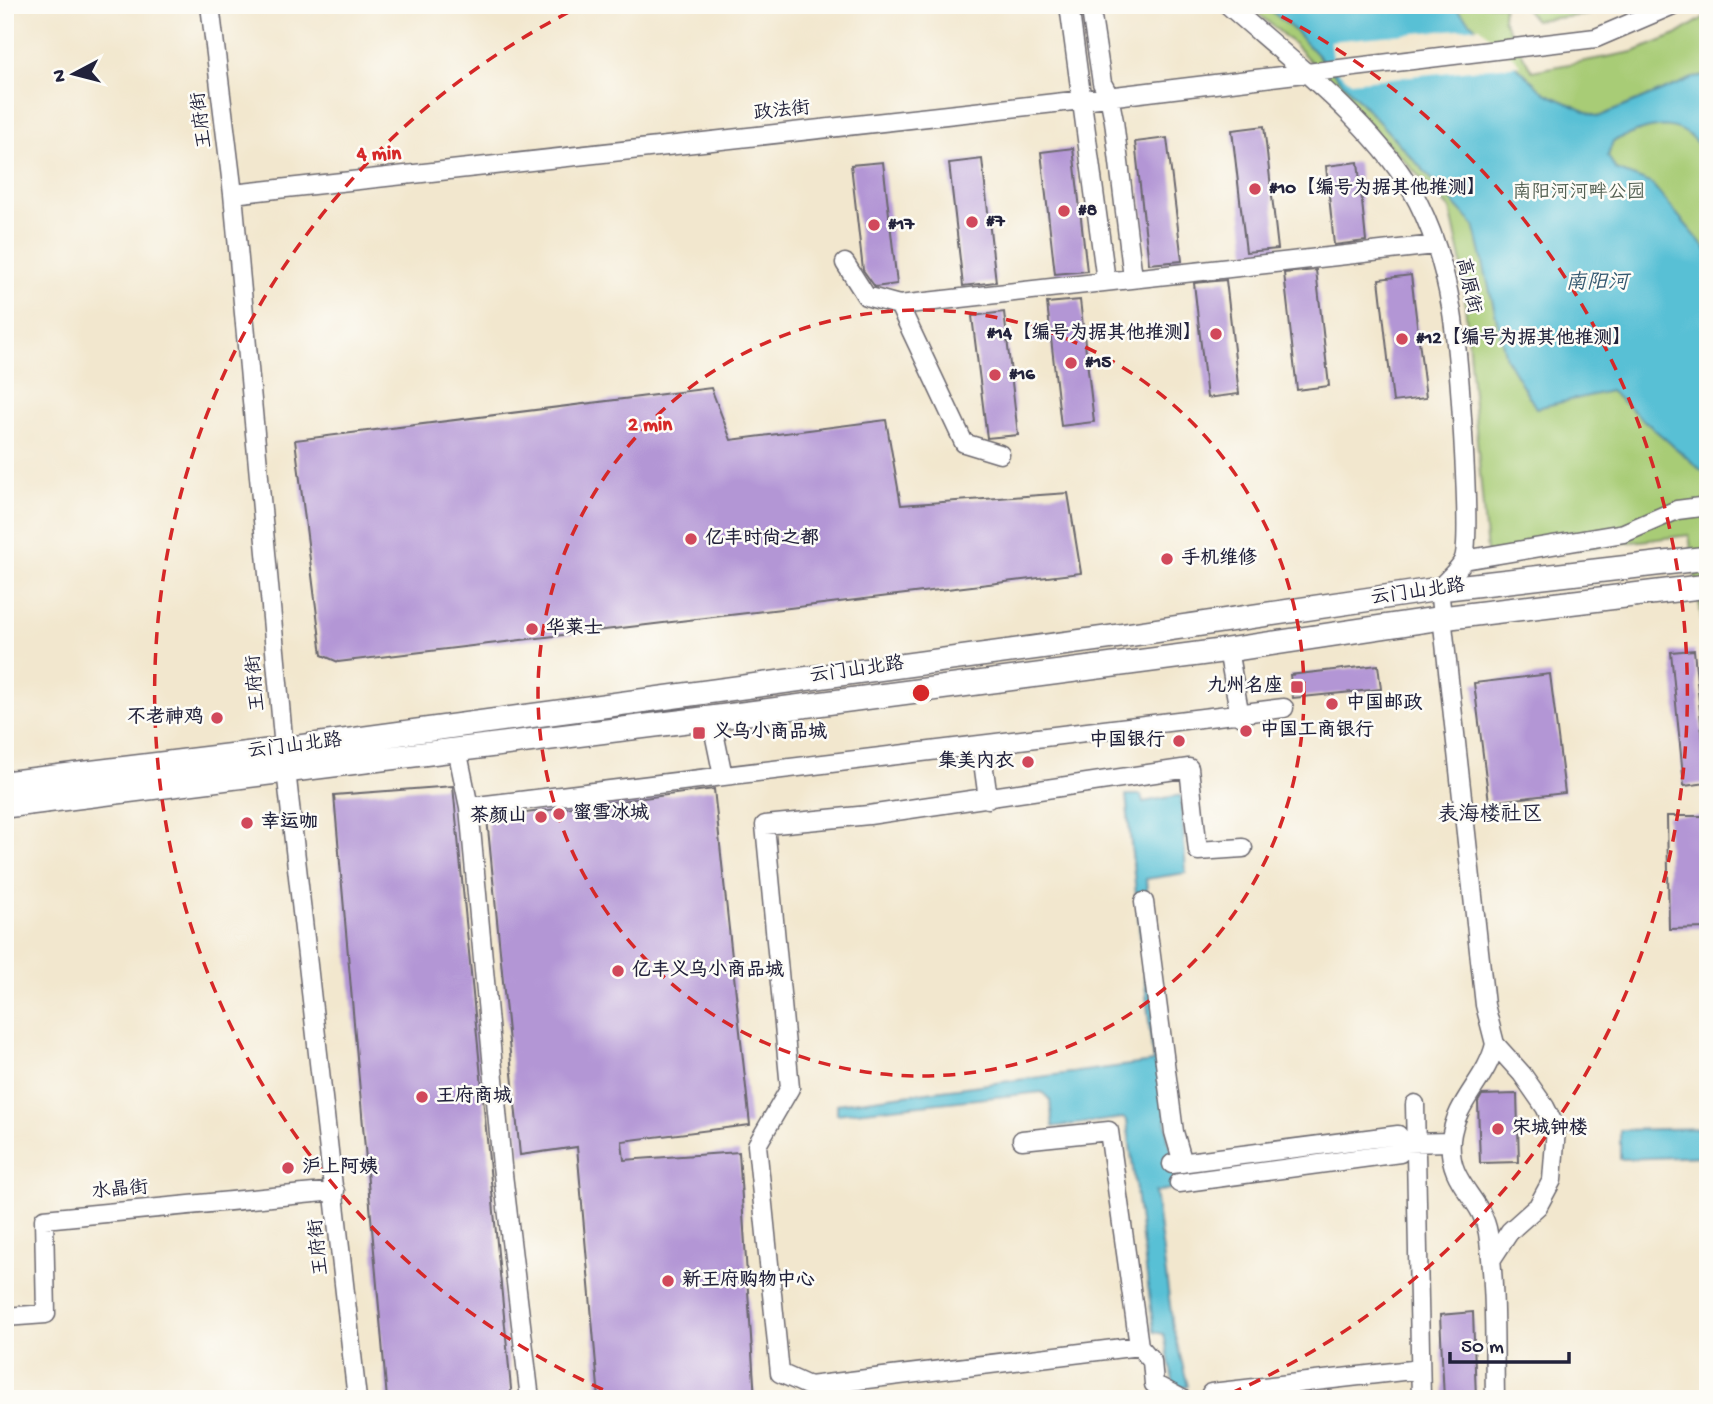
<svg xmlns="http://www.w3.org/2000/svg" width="1713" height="1404" font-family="'Gochi Hand','LXGW WenKai TC',sans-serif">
<rect width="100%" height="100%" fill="#fdfcf7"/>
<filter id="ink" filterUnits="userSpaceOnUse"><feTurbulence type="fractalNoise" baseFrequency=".0143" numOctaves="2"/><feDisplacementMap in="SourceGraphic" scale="14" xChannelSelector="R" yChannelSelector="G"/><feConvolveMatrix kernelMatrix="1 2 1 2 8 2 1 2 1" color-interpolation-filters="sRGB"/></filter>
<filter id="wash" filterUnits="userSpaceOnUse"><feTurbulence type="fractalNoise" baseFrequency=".00686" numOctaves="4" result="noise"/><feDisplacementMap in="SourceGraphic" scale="28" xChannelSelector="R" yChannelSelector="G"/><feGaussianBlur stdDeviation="1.57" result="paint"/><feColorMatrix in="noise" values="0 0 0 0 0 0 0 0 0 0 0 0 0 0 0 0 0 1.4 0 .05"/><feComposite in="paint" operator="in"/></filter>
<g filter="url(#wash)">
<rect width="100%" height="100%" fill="#f2e7ce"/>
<path fill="#a8cc76" stroke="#657758" stroke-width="2" d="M1248 5H1504L1503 19 1532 71 1633 52 1676 35 1708 15V621H1702L1701 614 1689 535 1503 558 1488 564 1461 259 1450 209 1294 44Z
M1521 5H1609L1586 15 1535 20Z"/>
<path fill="#58c0d5" stroke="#3d7188" stroke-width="2" d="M1264 5H1452L1545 93 1598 117 1693 78 1708 76V161C1685 113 1654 124 1613 141L1608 156 1616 170 1651 183 1708 251V476L1610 391 1536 408 1506 358 1474 225 1295 31Z
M1126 795H1141L1143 802 1181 795 1186 873 1146 879 1168 1140 1179 1169 1394 1142 1397 1147 1184 1175 1170 1189 1155 1192 1173 1328 1188 1386H1174L1164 1334 1154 1332 1127 1121 1123 1118 1053 1127 1050 1100 1042 1092 837 1114V1104L1153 1062Z
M1708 1128V1156L1620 1159V1130Z"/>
<path fill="#f2e7ce" d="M1480 27 1521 65 1351 82 1335 69 1330 41Z"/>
<g id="blocks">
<path fill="#b396d5" d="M1264 126 1278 249 1246 252 1232 130Z
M1167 138 1182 261 1149 264 1135 142Z
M1073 148 1087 271 1055 274 1041 152Z
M982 159 996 282 963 286 949 163Z
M883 162 897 284 875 287 863 270 851 165Z
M1358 162 1366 241 1334 245 1326 166Z
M1316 270 1329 386 1297 390 1284 273Z
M1411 275 1426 398 1393 402 1379 279Z
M1226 280 1239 394 1207 398 1194 283Z
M1080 300 1094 422 1061 426 1047 303Z
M1004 312 1018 435 987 438 972 316Z
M711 388 731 440 886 420 901 505 1068 493 1081 573 338 662 322 655 295 440Z
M1694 650 1707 783 1684 786 1671 652Z
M1378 665 1381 689 1293 698 1290 675Z
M1550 674 1565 793 1489 802 1474 683Z
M453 786 512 1399H387L334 795Z
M714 789 750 1125 622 1141 624 1160 739 1152 755 1399H599L577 1147 520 1155 487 818Z
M1667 816H1708V928L1669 929Z
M1517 1094 1519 1162 1480 1163 1478 1102 1482 1095Z
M1473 1312 1476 1399H1444L1440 1315Z"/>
</g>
</g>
<g filter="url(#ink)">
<use href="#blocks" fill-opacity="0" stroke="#6b676e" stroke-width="2"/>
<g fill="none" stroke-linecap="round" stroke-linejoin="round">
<g stroke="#6b676e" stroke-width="21">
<path id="minor" d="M210 5 233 194 286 770 357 1399
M1069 5 1106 281
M1078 5 1091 10 1102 83 1109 96 1114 121 1133 278
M1228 5C1289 59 1382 130 1418 202 1455 275 1458 355 1463 434 1464 454 1470 547 1463 561 1458 571 1446 580 1439 589L1485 1005 1495 1044 1522 1074 1545 1107 1556 1129 1552 1180 1538 1206 1510 1231 1493 1257
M233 194 1082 100 1596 38 1673 5
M845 263 866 296 899 305 964 443 1000 454
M899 305 1435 245
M1464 560 1624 533 1677 510 1708 506
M1228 650 1240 716
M711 718 723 776
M981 747 988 799
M457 749 469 807 502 1166 530 1399
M469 807 1284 708
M1144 902 1174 1132 1183 1163
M1415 1104 1421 1399
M1022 1140 1109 1131 1139 1346 1152 1361 1154 1384 1182 1399
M1406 1143 1451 1142
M1172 1164 1398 1135 1404 1143 1400 1153 1179 1183
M5 1317 46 1314 44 1219 335 1191
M1139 1346 809 1386 780 1373 757 1145 790 1088 765 825 869 815 1189 768 1198 851 1243 848
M1211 1393 1420 1369
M1495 1399C1494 1343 1496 1287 1488 1233 1482 1197 1447 1184 1451 1140 1455 1101 1487 1080 1495 1044"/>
</g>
<g stroke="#6b676e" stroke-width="26">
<path id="major" d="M5 783 284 749 1106 638 1439 589 1708 558
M5 806 711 718 1228 650 1442 618 1708 586"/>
</g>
<use href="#minor" stroke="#fff" stroke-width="18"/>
<use href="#major" stroke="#fff" stroke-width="23"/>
</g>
</g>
<g fill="none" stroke="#d62828" stroke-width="3.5" stroke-dasharray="12 9">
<circle cx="921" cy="693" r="383"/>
<path d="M622 1398A766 766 0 0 1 579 7M1263 7A766 766 0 0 1 1220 1398"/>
</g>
<g fill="#d1495b" stroke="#fdfcf7" stroke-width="2.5">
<circle cx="1255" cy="189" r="7"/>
<circle cx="1064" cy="211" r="7"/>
<circle cx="972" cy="222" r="7"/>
<circle cx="874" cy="225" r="7"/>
<circle cx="1216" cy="334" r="7"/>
<circle cx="1402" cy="339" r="7"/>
<circle cx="1071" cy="363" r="7"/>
<circle cx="995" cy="375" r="7"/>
<circle cx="691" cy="539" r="7"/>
<circle cx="1167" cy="559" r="7"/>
<circle cx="532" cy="629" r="7"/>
<rect x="1290" y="680" width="14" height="14" rx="3.5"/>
<circle cx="1332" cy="704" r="7"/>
<circle cx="217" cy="718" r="7"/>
<circle cx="1246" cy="731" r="7"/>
<rect x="692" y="726" width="14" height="14" rx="3.5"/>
<circle cx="1179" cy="741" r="7"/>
<circle cx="1028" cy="762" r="7"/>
<circle cx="559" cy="814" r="7"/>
<circle cx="541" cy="817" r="7"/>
<circle cx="247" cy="823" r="7"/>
<circle cx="618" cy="971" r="7"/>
<circle cx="422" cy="1097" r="7"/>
<circle cx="1498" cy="1129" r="7"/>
<circle cx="288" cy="1168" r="7"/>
<circle cx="668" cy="1281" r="7"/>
</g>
<g text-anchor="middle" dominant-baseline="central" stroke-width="5" stroke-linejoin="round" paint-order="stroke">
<g font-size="19" fill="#22223b" stroke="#fdfcf7">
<text transform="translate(782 112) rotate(-6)">政法街</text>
<text transform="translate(203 120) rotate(-97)">王府街</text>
<text transform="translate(1467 286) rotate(77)">高原街</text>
<text transform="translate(1418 593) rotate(-8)">云门山北路</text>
<text transform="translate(857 671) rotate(-8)">云门山北路</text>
<text transform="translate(257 683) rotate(-95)">王府街</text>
<text transform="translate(295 747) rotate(-7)">云门山北路</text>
<text transform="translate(120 1191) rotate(-5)">水晶街</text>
<text transform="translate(320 1247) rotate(-96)">王府街</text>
</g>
<g font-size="19" font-weight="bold" fill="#22223b" stroke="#fdfcf7" text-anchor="start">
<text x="1269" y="189">#10【编号为据其他推测】</text>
<text x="1078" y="211">#8</text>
<text x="986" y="222">#7</text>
<text x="888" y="225">#17</text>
<text x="1202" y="334" text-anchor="end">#14【编号为据其他推测】</text>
<text x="1416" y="339">#12【编号为据其他推测】</text>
<text x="1085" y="363">#15</text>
<text x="1009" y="375">#16</text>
<text x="705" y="539">亿丰时尚之都</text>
<text x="1181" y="559">手机维修</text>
<text x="546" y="629">华莱士</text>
<text x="1283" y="687" text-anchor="end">九州名座</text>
<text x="1346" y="704">中国邮政</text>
<text x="203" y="718" text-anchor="end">不老神鸡</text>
<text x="1260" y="731">中国工商银行</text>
<text x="713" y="733">义乌小商品城</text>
<text x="1165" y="741" text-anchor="end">中国银行</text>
<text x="1014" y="762" text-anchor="end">集美内衣</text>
<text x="573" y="814">蜜雪冰城</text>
<text x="527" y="817" text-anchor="end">茶颜山</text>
<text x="261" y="823">幸运咖</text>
<text x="632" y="971">亿丰义乌小商品城</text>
<text x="436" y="1097">王府商城</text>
<text x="1512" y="1129">宋城钟楼</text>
<text x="302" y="1168">沪上阿姨</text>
<text x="682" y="1281">新王府购物中心</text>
</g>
<g font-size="19" fill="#515e50" stroke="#fdfcf7">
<text x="1579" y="193">南阳河河畔公园</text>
</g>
<g font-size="21" font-style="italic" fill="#355971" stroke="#fdfcf7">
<text x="1597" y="284">南阳河</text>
</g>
<g font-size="21" fill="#22223b" stroke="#fdfcf7">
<text x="1490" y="816">表海楼社区</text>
</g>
</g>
<circle cx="921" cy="693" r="10" fill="#d62828" stroke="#fdfcf7" stroke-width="3.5"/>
<g font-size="21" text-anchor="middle" font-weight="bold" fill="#d62828" stroke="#fdfcf7" stroke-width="5" stroke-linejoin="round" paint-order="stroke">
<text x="379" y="159">4 min</text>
<text x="650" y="430">2 min</text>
</g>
<rect width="1713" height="1404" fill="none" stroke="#fdfcf7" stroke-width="28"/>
<g transform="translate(74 74) rotate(263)" stroke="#fdfcf7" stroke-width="5" paint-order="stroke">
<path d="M0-5L12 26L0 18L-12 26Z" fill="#22223b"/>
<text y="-10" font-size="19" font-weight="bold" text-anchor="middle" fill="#22223b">N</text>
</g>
<path d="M1450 1352v10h119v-10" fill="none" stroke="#22223b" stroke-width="3.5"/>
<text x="1461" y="1352" font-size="21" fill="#22223b" stroke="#fdfcf7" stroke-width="5" paint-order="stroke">50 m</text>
</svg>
